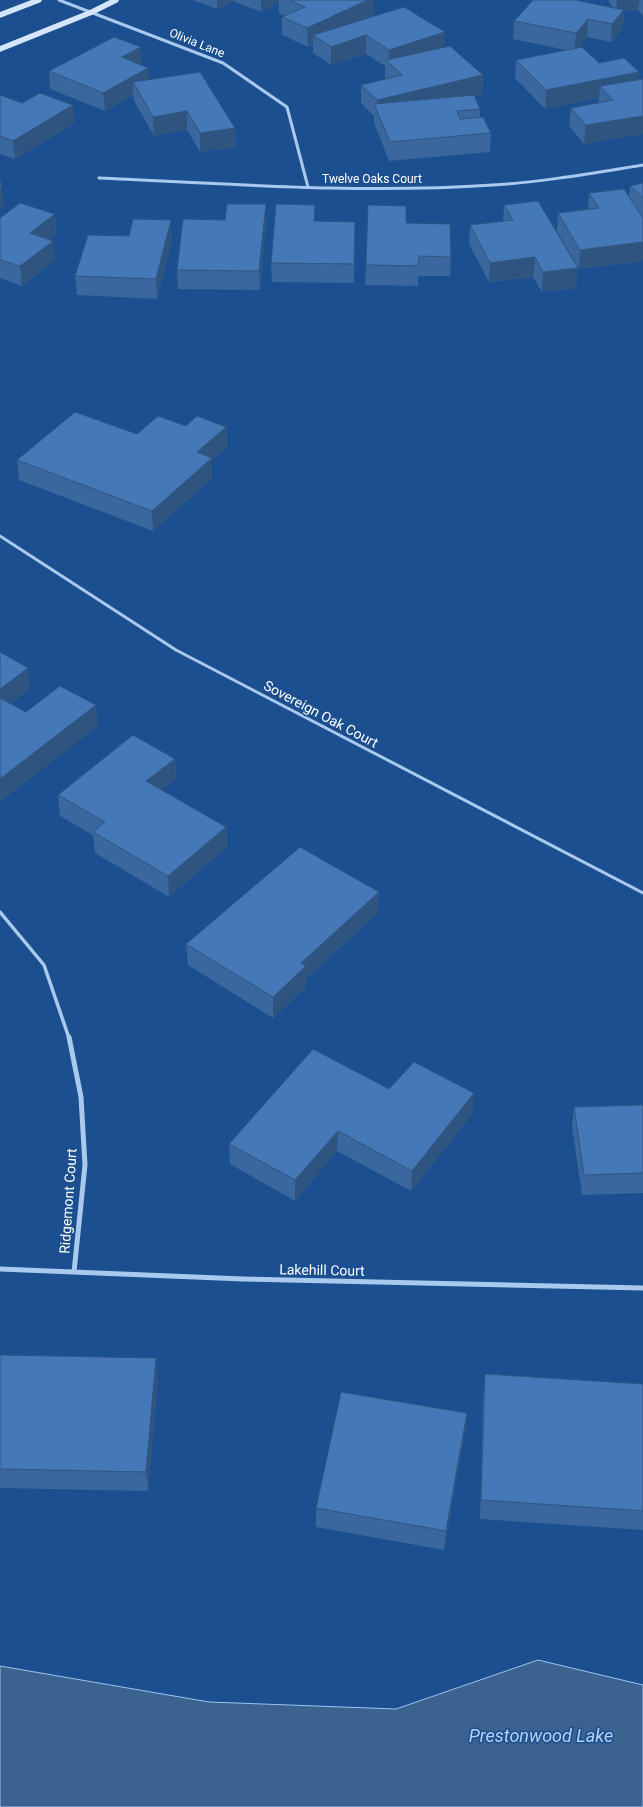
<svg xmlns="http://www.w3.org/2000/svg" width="643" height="1807" font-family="Roboto,sans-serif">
<rect width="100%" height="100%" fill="#1b4f8f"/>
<path fill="#3c6290" stroke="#9cc4f0" d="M538 1660 643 1685V1807H0V1666L209 1702 396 1709Z"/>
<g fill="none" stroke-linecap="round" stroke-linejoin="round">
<path stroke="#a9c9ee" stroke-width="3" d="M0 536 176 650 643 893"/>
<path stroke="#a9c9ee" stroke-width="3" d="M59 0 223 63 287 107 308 187
M99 178C230 184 362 194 493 185 543 182 593 173 643 165"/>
<path stroke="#a9c9ee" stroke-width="3.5" d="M0 912 44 965 69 1038"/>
<path stroke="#a9c9ee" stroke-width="5" d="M69 1037 81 1097 85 1165 74 1272
M0 1269 243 1279 643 1288"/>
<path stroke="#d6e6fa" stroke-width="5.5" d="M0 15 39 0
M0 49 92 12 116 0"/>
</g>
<path fill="#3a679d" d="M195 0H374V15L369 17 445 32 444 47 483 75 482 94 474 96 480 109V117L491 133 490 152 389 161 374 123V116L361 103V85L386 79 385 78V66L366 54 331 65 313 53V44L308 47 282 35V17L285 16 279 13V3L261 12 233 1 217 9 195 1Z
M608 0H643V16L638 10 624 11 623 28 611 42 587 37 578 48 599 63 639 72 638 79H643V134L584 144 569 126 571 108 598 103 599 98 545 109 515 78 516 60 566 50 513 39 514 21 613 8Z
M142 65 149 80 235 128 236 147 200 152 187 130 154 136 134 101 133 95 105 111 50 89 49 71Z
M0 95 75 123 15 159 0 154Z
M643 183V261L579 269 557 232 558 213 588 209 589 193 629 196 630 186Z
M504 205 576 288 542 292 533 277 489 282 469 244 470 225 503 221Z
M55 214 56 233 49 239 53 241 55 260 22 286 0 278V218Z
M315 221 355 222 354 283 272 282 271 263Z
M406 223 451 257 450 276H418V286L365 285 366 265Z
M266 224 260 290 178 289 177 270Z
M172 240 157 299 77 295 75 276Z
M186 426 226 427 227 447 212 460V478L153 531 19 480 17 460 137 434Z
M175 759 176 779 162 790 226 827 227 847 169 897 95 853 93 835 60 816 58 795Z
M378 913 306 979V987L273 1018 188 965 186 944Z
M389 1089 473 1113 411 1191 337 1151 295 1201 230 1164 229 1144Z
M643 1105V1193L582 1195 572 1127 574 1107Z
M0 1355 158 1378 148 1491 0 1488Z
M485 1374 643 1384V1530L480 1519 483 1393Z
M467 1413 465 1432 444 1550 316 1527V1508Z"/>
<path fill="#305480" d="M217 0H233V1L217 9Z
M261 0H279V3L261 12Z
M368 0H374V15L321 40 313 35V44L308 47 307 28Z
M617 0H640L638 10 624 11 623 28 611 42 612 24 616 12Z
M588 19 587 37 574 52 576 33Z
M445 32 444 50 389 63V50Z
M366 35V54L331 65V47Z
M141 47 142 66 122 57Z
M148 68 150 86 133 82V95L105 111 103 93Z
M639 72 637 90 600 86 599 98 545 109 546 90Z
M483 75 482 94 380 118 377 110V100Z
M73 105 75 123 15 159 13 141Z
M187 111V130L154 136 153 117Z
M643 116V134L584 144 586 125Z
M235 128 236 147 200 152V133Z
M2 187 4 207H0V188Z
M266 204V224L260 290 259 271Z
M55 214 56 233 32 253 30 233Z
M171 220 172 240 157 299 156 279Z
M53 241 55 260 22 286 20 266Z
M643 242V261L579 269 580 250Z
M535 257 533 277 489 282 490 263Z
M578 268 576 288 542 292 543 272Z
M226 427 227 447 212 460V478L153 531 152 511 197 452Z
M28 668 30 689 0 712V689Z
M96 705 98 726 0 802V779Z
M175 759 176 779 148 802 146 781Z
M226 827 227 847 169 897 168 876Z
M379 892 378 913 306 979V987L273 1018V997L301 963Z
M474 1093 473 1113 411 1191 412 1171Z
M338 1131 337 1151 295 1201V1180Z
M156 1358 158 1378 148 1491 146 1472Z
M467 1413 465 1432 444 1550 446 1531Z"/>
<path fill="#4478b7" stroke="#305480" d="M290 0H368L307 28 282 17 305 7Z
M533 0H575L624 10 612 24 588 19 576 33 514 21Z
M404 7 445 32 389 50 366 35 331 47 313 35Z
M114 37 141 47 122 57 148 68 103 93 49 71Z
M450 46 483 75 377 100 361 85 402 75 386 60Z
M582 47 599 63 624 58 639 72 546 90 516 60Z
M200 72 235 128 200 133 187 111 153 117 133 82Z
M643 79V116L586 125 571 108 613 100 600 86Z
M40 93 73 105 13 141 0 136V95L22 103Z
M474 95 480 109 457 111 460 119 483 117 491 133 390 142 374 104Z
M0 179 2 187 0 188Z
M643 183V198L630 186Z
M624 189 643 218V242L580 250 558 213 599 208 589 193Z
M538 201 578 268 543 272 535 257 490 263 470 225 513 220 504 205Z
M20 203 55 214 30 233 53 241 20 266 0 260V218Z
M227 204H266L259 271 177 270 183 219 225 220Z
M276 204 315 205 314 221 355 222 354 264 271 263Z
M368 205 406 206V223L450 224 451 257 419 256 418 266 366 265Z
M133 219 171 220 156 279 75 276 88 235 129 236Z
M75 412 137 434 158 416 186 426 197 416 226 427 197 452 212 458 152 511 17 460Z
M0 652 28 668 0 689Z
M60 686 96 705 0 779V698L26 712Z
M133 735 175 759 146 781 226 827 168 876 93 832 105 822 58 795Z
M300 847 379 892 301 963 306 966 273 997 186 944Z
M313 1049 389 1089 414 1062 474 1093 412 1171 338 1131 295 1180 229 1144Z
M643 1105V1173L584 1175 574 1107Z
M0 1355 156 1358 146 1472 0 1469Z
M485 1374 643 1384V1511L481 1500Z
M341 1392 467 1413 446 1531 316 1508Z"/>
<g text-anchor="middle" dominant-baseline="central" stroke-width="3" stroke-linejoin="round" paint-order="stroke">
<g font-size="12" fill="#fff" stroke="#1b4f8f">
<text transform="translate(197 43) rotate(22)">Olivia Lane</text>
<text x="372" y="179">Twelve Oaks Court</text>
</g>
<g font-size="14" fill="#fff" stroke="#1b4f8f">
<text transform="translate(321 714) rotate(28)">Sovereign Oak Court</text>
<text transform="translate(68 1201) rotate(-86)">Ridgemont Court</text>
<text transform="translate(322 1270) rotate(1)">Lakehill Court</text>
</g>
<g font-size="18" font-style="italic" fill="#b5d3f5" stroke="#1b4f8f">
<text x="541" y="1735">Prestonwood Lake</text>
</g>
</g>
</svg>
